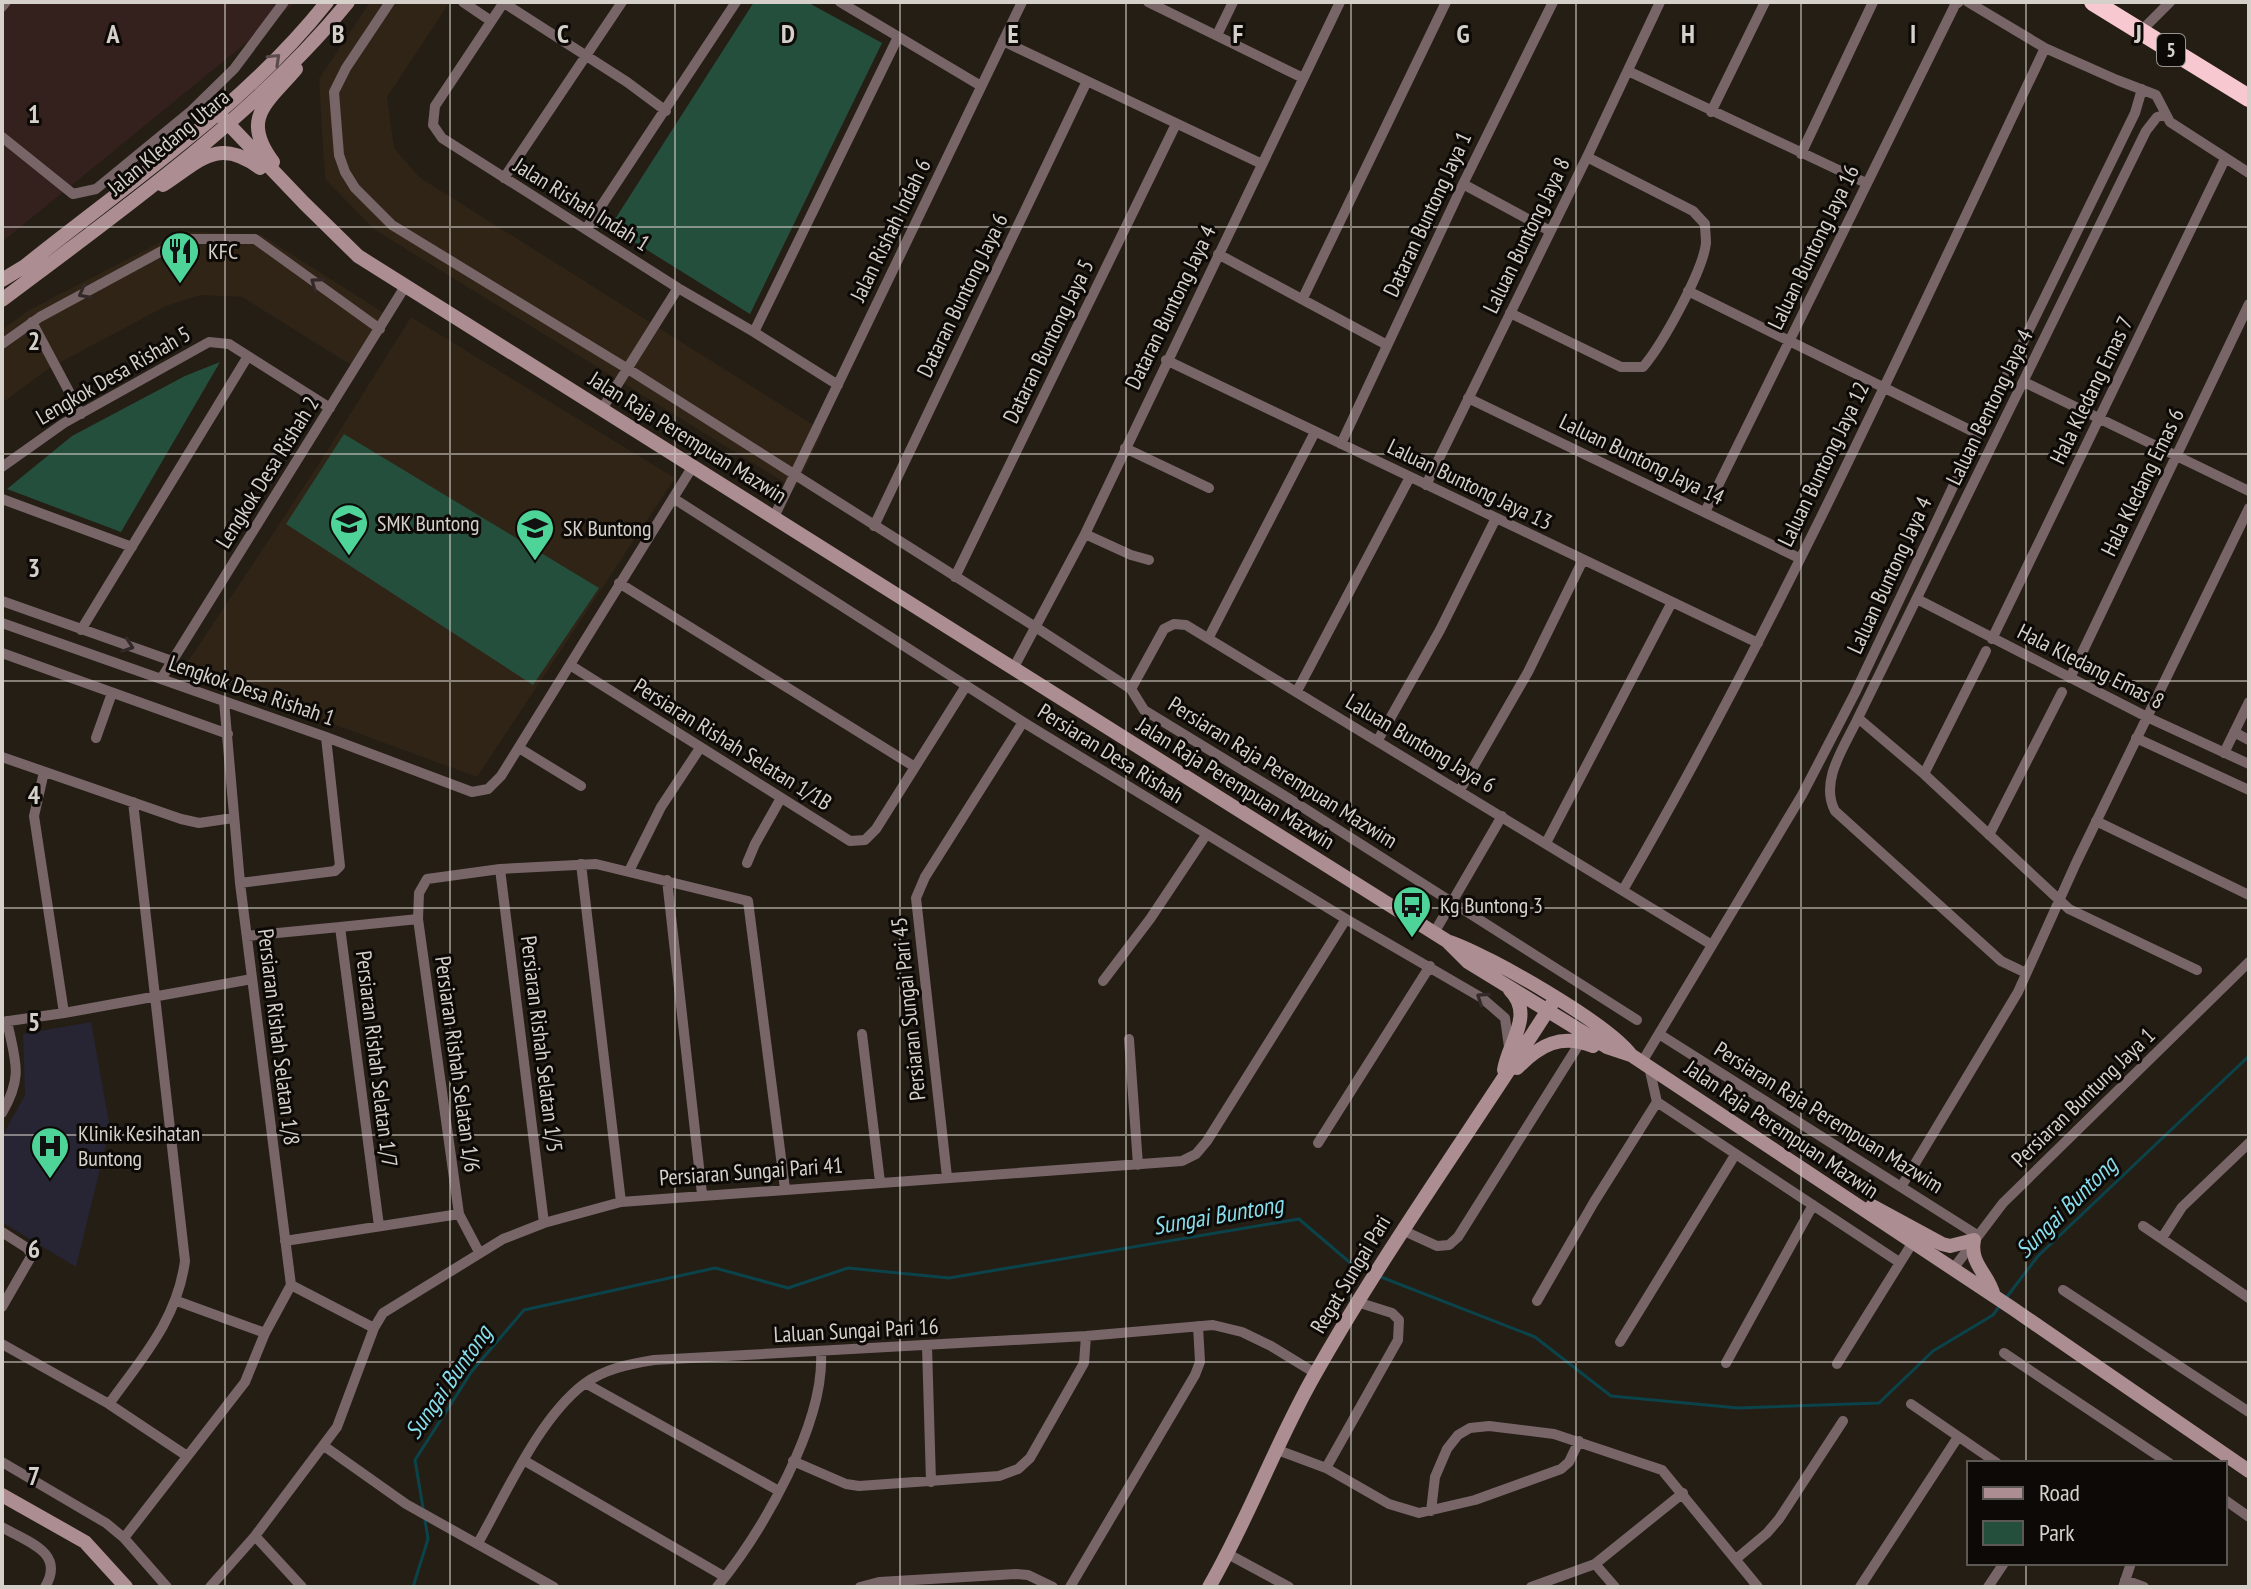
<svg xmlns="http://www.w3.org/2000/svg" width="2251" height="1589" font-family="'PT Sans Narrow',sans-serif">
<rect width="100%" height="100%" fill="#251e15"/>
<path fill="#2f2416" d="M370 2H450L387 97 394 148 419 177 823 431 795 489 375 230 325 179 319 79Z
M182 231 261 235 392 318 359 370 242 297 201 295 166 306 48 369 2 403V330L29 310Z
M411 317 675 478 477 777 183 669 317 467Z"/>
<path fill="#34211e" d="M2 2H296L2 242Z"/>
<path fill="#272434" d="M91 1022 110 1128 76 1267 2 1222V1137L25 1095 23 1034Z"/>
<path fill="#254f3d" d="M754 2H807L882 43 750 314 610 227Z
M220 362 121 532 7 489 72 436 185 376Z
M344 434 599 588 533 685 286 524Z"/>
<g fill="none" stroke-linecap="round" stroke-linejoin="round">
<path stroke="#0b434b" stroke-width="3" d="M1381 1277 1535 1337 1611 1396 1738 1408 1879 1403 1933 1351 1993 1315 2001 1304
M2006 1298 2038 1256 2249 1056
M423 1508 415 1460 472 1371 524 1310 715 1268 788 1288 848 1268 949 1278 1299 1219 1354 1266 1371 1272
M413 1587 428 1539 425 1520"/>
<path stroke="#786568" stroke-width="10" d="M390 2 346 68 334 92 339 155 345 172 355 188 392 225 628 369 1037 628 1131 689 1144 710 1293 801 1637 1020
M463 2 491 21
M504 2 435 106 433 125 442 138 678 288 754 332 838 385
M840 2 981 86
M1148 2 1303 78
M1968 2 2045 48 2117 80 2156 95 2170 122 2249 173
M504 3 627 82 666 111
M2 7 6 2
M2141 31 2170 2
M1217 35 1233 2
M1003 41 1262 164
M1628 71 1866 183
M1711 112 1765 2
M2 137 73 194 96 189 191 111 234 69 284 2
M1801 154 1873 2
M504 178 622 2
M1463 184 1550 231
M586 229 736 2
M1218 254 1387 345
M1688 291 1978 434
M1303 298 1446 2
M1510 313 1621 367H1643C1662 345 1703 271 1706 243 1706 237 1705 230 1705 224L1693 211 1587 157
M32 322 81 414
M754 332 898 37
M2 344 40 317 184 239H255L380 329
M1166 360 1758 643
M2024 382 2249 491
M1468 398 1799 558
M602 409 678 288
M1341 444 1463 184 1553 2
M1125 448 1209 488
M2 467 64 423 209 342 229 344 330 408
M1426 485 1587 157 1660 2
M673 498 1023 722 1346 919 1482 998 1505 1018 1509 1047
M2 499 132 547
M1705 512 1955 5 1959 2
M774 517 1022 2
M874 526 1087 81
M1085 534 1131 555 1149 560
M955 577 1176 124
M619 583 915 767
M1917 599 2147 717 2249 764
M2 601 172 661
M2 623 326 737 472 792 488 789 501 776 693 466
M81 630 248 356
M1209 637 1315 432
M1992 639 2225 159
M2 653 228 734
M570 665 850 841 865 840 876 829 966 686
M1013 669 1085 534 1340 2
M2070 678 2249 304
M161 679 406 285
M1131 689 1164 629 1174 624 1186 625 1712 945
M1297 691 1410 477
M224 701 240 883 291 1285 374 1328
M1858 718 1924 774 2069 909 2197 970
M2234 732 2249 740
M96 738 112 693
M2136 738 2249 790
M1378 740 1440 630 1496 518
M519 748 581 786
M2224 753 2249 702
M2 757 181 819 199 823 233 818
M44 772 34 816 64 1013
M1924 774 1986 651
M1460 790 1528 672 1583 560
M2096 821 2249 895
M1989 835 2062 692
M1546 843 1672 602
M747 863 755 844 781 798
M581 864 621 1202
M500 869 544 1223
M629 871 661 807 700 748
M667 880 702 1194
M240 883 335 871 340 866 326 737
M1623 890C1780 619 1910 332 2045 48
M1434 933 1502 816
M247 936 340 927
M2026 973 2001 961 1835 811C1819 781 1845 746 1858 718L2146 131 2157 117 2165 115
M1103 981 1150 919 1206 835
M2 1022 64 1013 252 979
M862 1034 880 1182
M1659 1034 1977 1235
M1129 1039 1138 1165
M1642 1062 1802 795 1855 693 1978 434 2135 113 2142 89
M1649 1067 1657 1102 1899 1262
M2 1113C24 1075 15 1061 7 1021
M1318 1143 1430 966
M947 1177 916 898 925 877 1023 722
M1901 1187 2018 992 2076 863 2249 508
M379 1226 340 927 418 919
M2143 1226 2249 1298
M1402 1230 1437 1246 1449 1245 1458 1237 1581 1041
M2 1232 27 1248 32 1255 2 1307
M2162 1238 2182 1207 2249 1143
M285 1241 459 1214
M479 1252 459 1214 418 919 419 893 427 879 500 869 596 864 748 901 785 1189
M1953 1269 2003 1203 2249 962
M2063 1290 2249 1412
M177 1301 265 1333
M1537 1301 1594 1202 1657 1102
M1620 1342 1735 1155
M2 1344 109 1404 187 1456
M927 1346 931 1482
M2004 1353 2169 1463
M1726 1363 1813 1205
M1837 1364 1913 1242
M585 1383 779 1491
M109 1404C142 1358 177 1320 185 1261L133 802
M1911 1404 1997 1463
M324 1446 406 1504 554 1587
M1275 1449 1326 1468 1389 1504 1419 1513 1475 1500 1561 1469 1569 1462 1579 1441
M525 1461 725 1577
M793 1461 846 1484 859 1486 999 1476 1018 1469 1030 1458 1084 1363 1086 1336
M2 1462 106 1523 124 1538 167 1587
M1326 1468 1398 1340 1399 1320 1392 1313 1357 1302
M2225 1500 2249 1517
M1431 1511 1435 1477 1447 1449 1458 1435 1470 1428 1489 1426 1554 1434 1662 1470 1758 1587
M2 1527C27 1542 66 1552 45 1587
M255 1536 302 1587
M124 1538 245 1382 265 1333 291 1285
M478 1543C506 1494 539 1418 584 1384 604 1369 629 1364 654 1360L1086 1336 1213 1325 1242 1332 1271 1346 1315 1373
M1228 1554 1289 1587
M1736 1559 1767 1533 1779 1519 1843 1421
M1595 1564 1615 1587
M2125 1580 2144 1587
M210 1587 255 1536 337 1427 374 1328 383 1313 503 1239 544 1223 621 1202 1182 1161 1196 1154 1207 1141 1346 919
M717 1587C762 1532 825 1424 821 1352
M860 1587 879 1582 1016 1574 1028 1575 1053 1587
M1070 1587 1195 1375 1200 1362 1198 1326
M1531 1587 1595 1564 1683 1493
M1860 1587 1958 1437
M1988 1587 2004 1563
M2123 1587 2131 1563"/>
<path stroke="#ac8d92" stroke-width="14" d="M217 112 304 203 358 256 1447 941 1468 962 1607 1047 1631 1055 2012 1308 2249 1471
M273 162C240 118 267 103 296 69
M163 185C200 161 218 136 260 168
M2 280 25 266C127 184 246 105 327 2
M2 300C120 211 254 117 348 2
M1450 942C1490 956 1607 1023 1631 1055
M1517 1068C1540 1045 1561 1033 1593 1046
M1504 1070C1508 1043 1535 1015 1510 990
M1872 1206 1942 1244 1950 1246 1974 1240C1969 1264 1989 1274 1994 1296
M2 1495 85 1542 126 1587
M1209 1587C1249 1518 1275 1444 1315 1374 1388 1245 1475 1125 1555 999"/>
<path stroke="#f8c8d0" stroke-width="18" d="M2093 2 2249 98"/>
</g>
<defs><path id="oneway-chevron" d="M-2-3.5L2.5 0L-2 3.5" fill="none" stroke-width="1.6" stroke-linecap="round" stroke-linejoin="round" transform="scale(2)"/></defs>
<use stroke="#5c4b4c" href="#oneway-chevron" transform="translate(275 59) rotate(-44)"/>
<g stroke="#322928">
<use href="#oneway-chevron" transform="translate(316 283) rotate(-144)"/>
<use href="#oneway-chevron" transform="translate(84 293) rotate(152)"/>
<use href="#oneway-chevron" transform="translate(128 646) rotate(19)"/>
<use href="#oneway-chevron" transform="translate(1482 998) rotate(-146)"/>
</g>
<path fill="none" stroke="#d5d0ca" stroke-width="2" stroke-opacity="0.55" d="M225 2V1587M450 2V1587M675 2V1587M900 2V1587M1126 2V1587M1351 2V1587M1576 2V1587M1801 2V1587M2026 2V1463M2 227H2249M2 454H2249M2 681H2249M2 908H2249M2 1135H2249M2 1362H2249M2026 1563V1587"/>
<defs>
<g id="restaurant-pin" transform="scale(2)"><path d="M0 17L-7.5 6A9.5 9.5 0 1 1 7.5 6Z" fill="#4ed399" stroke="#0c0906"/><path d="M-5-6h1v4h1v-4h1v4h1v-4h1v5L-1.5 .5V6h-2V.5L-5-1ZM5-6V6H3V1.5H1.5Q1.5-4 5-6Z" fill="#111"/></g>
<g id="school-pin" transform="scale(2)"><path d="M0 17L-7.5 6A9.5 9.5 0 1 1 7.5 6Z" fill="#4ed399" stroke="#0c0906"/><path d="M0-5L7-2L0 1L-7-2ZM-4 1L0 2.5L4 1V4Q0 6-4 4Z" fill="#111"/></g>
<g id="bus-pin" transform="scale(2)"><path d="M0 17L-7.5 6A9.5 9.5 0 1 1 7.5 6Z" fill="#4ed399" stroke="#0c0906"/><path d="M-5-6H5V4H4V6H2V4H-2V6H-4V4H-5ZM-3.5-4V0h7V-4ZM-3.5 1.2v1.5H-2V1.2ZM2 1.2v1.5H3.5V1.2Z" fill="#111"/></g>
<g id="hospital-pin" transform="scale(2)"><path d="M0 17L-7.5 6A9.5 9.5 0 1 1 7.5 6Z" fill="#4ed399" stroke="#0c0906"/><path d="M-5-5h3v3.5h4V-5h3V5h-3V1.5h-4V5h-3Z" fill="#111"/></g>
</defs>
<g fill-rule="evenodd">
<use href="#restaurant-pin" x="180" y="251"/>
<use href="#school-pin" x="349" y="523"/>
<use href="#school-pin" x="535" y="528"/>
<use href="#bus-pin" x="1412" y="905"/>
<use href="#hospital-pin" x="50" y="1146"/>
</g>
<g text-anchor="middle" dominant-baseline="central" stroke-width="6" stroke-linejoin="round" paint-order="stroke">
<rect fill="#0c0906" stroke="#99948f" stroke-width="2" x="2157" y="34" width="28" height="32" rx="6"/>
<g font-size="20" font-weight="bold" fill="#d5d0ca">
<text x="2171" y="50">5</text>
</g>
<g font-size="22" fill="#d5d0ca" stroke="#0c0906">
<text transform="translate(168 142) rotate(-40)">Jalan Kledang Utara</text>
<text transform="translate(582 204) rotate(32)">Jalan Rishah Indah 1</text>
<text transform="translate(1427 214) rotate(-65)">Dataran Buntong Jaya 1</text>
<text transform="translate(890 230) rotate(-64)">Jalan Rishah Indah 6</text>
<text transform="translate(1526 235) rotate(-64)">Laluan Buntong Jaya 8</text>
<text transform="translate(1813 247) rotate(-64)">Laluan Buntong Jaya 16</text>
<text transform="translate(962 295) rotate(-64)">Dataran Buntong Jaya 6</text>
<text transform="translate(1170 307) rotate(-64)">Dataran Buntong Jaya 4</text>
<text transform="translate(1048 341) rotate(-64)">Dataran Buntong Jaya 5</text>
<text transform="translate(113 375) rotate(-30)">Lengkok Desa Rishah 5</text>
<text transform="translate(2091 390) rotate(-64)">Hala Kledang Emas 7</text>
<text transform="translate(1989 407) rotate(-64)">Laluan Bentong Jaya 4</text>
<text transform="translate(688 437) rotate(32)">Jalan Raja Perempuan Mazwin</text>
<text transform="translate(1642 459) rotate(26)">Laluan Buntong Jaya 14</text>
<text transform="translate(1823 464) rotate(-64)">Laluan Buntong Jaya 12</text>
<text transform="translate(267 472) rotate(-58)">Lengkok Desa Rishah 2</text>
<text transform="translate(2142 482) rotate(-64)">Hala Kledang Emas 6</text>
<text transform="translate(1470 484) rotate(26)">Laluan Buntong Jaya 13</text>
<text transform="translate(1889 575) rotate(-65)">Laluan Buntong Jaya 4</text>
<text transform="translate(2091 666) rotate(27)">Hala Kledang Emas 8</text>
<text transform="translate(252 690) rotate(19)">Lengkok Desa Rishah 1</text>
<text transform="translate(1421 743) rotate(31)">Laluan Buntong Jaya 6</text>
<text transform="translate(733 744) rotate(32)">Persiaran Rishah Selatan 1/1B</text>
<text transform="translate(1111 753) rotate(32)">Persiaran Desa Rishah</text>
<text transform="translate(1283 772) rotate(32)">Persiaran Raja Perempuan Mazwim</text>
<text transform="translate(1236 783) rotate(32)">Jalan Raja Perempuan Mazwin</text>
<text transform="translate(908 1009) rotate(-96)">Persiaran Sungai Pari 45</text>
<text transform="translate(279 1037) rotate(83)">Persiaran Rishah Selatan 1/8</text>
<text transform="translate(542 1044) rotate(83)">Persiaran Rishah Selatan 1/5</text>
<text transform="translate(377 1059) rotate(83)">Persiaran Rishah Selatan 1/7</text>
<text transform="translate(458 1064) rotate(82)">Persiaran Rishah Selatan 1/6</text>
<text transform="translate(2083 1097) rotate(-44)">Persiaran Buntung Jaya 1</text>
<text transform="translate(1829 1117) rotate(32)">Persiaran Raja Perempuan Mazwim</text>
<text transform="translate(1782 1129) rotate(34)">Jalan Raja Perempuan Mazwin</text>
<text transform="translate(751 1171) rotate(-4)">Persiaran Sungai Pari 41</text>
<text transform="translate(1350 1274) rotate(-59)">Regat Sungai Pari</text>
<text transform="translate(856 1330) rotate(-3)">Laluan Sungai Pari 16</text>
</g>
<g font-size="22" fill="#d5d0ca" stroke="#0c0906" text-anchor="start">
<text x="208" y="251">KFC</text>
<text x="377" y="523">SMK Buntong</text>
<text x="563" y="528">SK Buntong</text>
<text x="1440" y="905">Kg Buntong 3</text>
<text x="78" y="1133">Klinik Kesihatan<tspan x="78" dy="25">Buntong</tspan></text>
</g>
<g font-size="24" font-style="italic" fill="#87ddeb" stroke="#0c0906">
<text transform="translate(2066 1207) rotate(-45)">Sungai Buntong</text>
<text transform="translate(1218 1215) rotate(-10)">Sungai Buntong</text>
<text transform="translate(448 1382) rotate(-55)">Sungai Buntong</text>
</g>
</g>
<g font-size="26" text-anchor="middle" font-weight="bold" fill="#d5d0ca" stroke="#0c0906" stroke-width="6" stroke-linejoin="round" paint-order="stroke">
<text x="113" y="43">A</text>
<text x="338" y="43">B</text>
<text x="563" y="43">C</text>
<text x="788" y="43">D</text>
<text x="1013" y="43">E</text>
<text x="1238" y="43">F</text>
<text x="1463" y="43">G</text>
<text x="1688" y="43">H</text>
<text x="1913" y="43">I</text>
<text x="2138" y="43">J</text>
<text x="34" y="123">1</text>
<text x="34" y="350">2</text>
<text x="34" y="577">3</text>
<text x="34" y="804">4</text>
<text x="34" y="1031">5</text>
<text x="34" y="1258">6</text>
<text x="34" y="1485">7</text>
</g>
<rect width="2251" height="1589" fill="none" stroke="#d5d0ca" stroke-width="8"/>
<rect x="1967" y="1461" width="260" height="104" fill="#0c0906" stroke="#5c5954" stroke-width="2"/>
<rect x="1983" y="1487" width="40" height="12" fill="#ac8d92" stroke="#5c5954" stroke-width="2"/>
<text x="2039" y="1501" font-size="24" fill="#d5d0ca">Road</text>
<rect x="1983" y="1521" width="40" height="24" fill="#254f3d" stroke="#5c5954" stroke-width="2"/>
<text x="2039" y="1541" font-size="24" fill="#d5d0ca">Park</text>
</svg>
